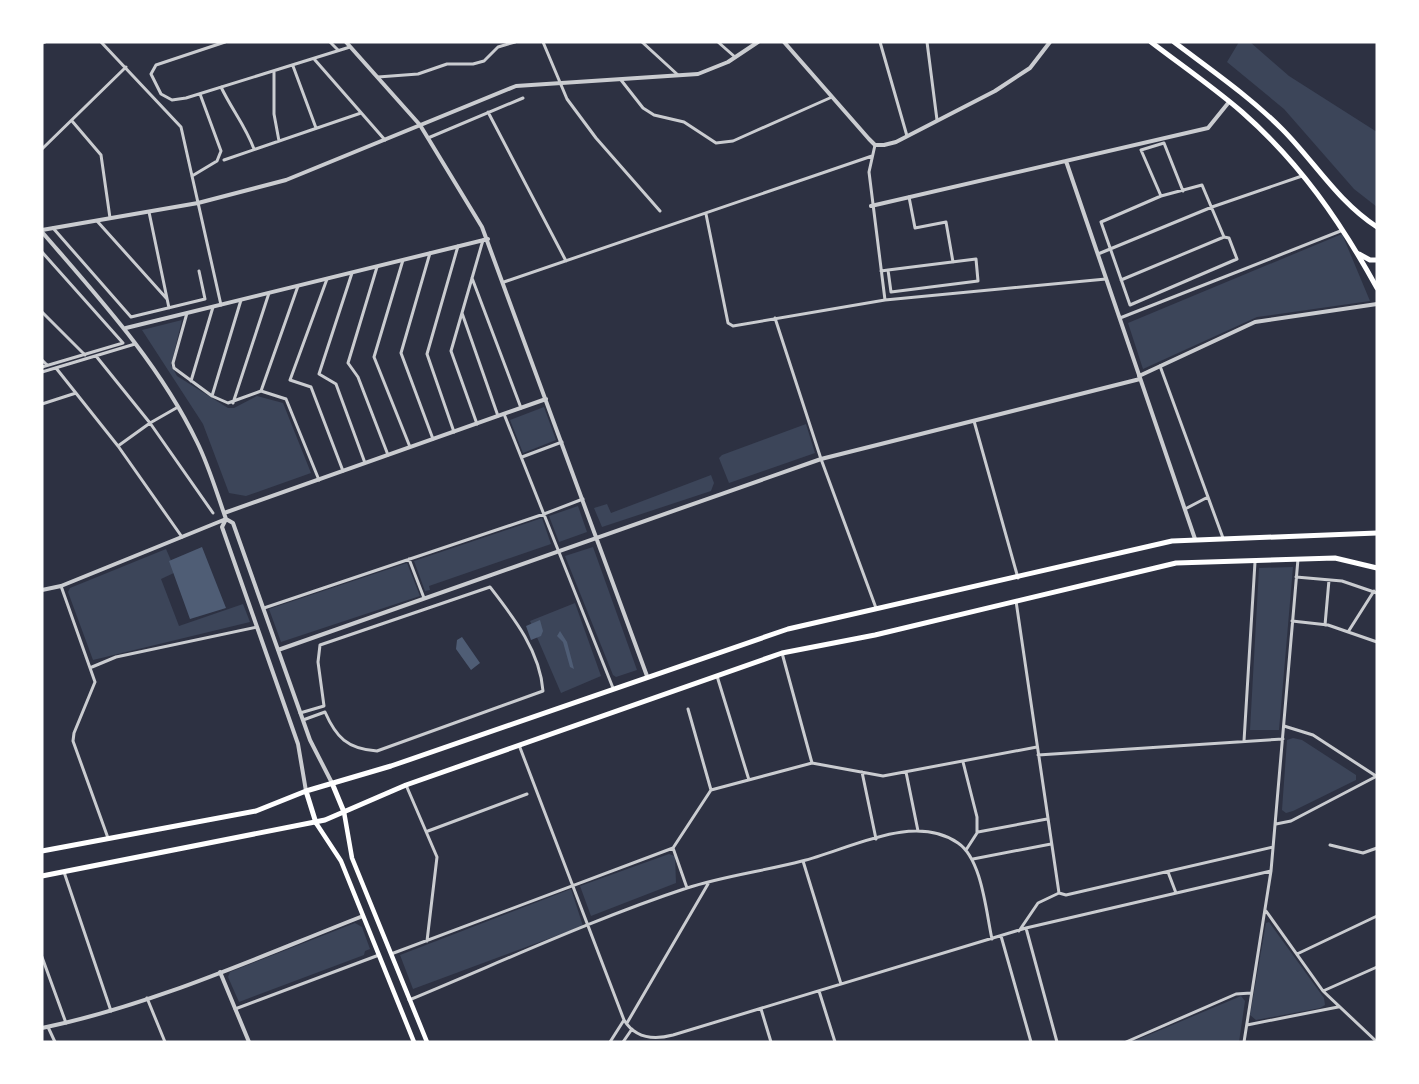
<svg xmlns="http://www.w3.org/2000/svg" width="1419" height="1084" font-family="'Nunito Sans',sans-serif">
<rect width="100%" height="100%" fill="#2d3142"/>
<path fill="#3c4559" d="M1239 42H1250L1289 76 1377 132V207L1354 189 1284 109 1227 62Z
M1342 234 1370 301 1257 317 1143 369 1128 323Z
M182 320 171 365 177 376 228 408H234L257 396 283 403 311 473 246 496 229 493 203 424 142 330Z
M544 407 556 440 523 453 510 420Z
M806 424 815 453 729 483 719 458 722 455Z
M711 475 714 483 711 491 602 527 594 508 607 504 611 513Z
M578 506 587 532 559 542 549 516Z
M542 518 551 544 429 586 430 590 425 591 414 561Z
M593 547 637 670 616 677 613 675 565 556Z
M166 549 176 572 161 579 179 626 243 604 250 622 93 660 68 592 70 588Z
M407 563 420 596 281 642 269 609Z
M1293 567 1279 730H1250L1259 568Z
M575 603 601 676 561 693 530 621Z
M1293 738 1302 740 1356 775V780L1293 811 1286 813 1282 810 1287 740Z
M669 854 675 856 676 883 591 916 580 886Z
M571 889 583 926 413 989 400 955Z
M1269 922 1324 998 1325 1005 1320 1008 1256 1020 1250 1015 1266 923Z
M355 923 362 927 370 949 365 951 364 955 239 1002 228 977 230 972Z
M1241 996 1245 1001 1239 1042H1132Z"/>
<path fill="#4f5d75" d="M202 547 226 608 190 619 169 561Z
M540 620 543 631 541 636 531 640 526 626Z
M560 631 567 642 574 669 570 667 563 642 557 636Z
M462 637 480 663 471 670 456 649 457 640Z"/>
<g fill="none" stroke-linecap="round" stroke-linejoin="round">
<path stroke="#caccd0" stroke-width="3" d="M101 42 181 127 221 305
M225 42 156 65 151 74 161 94 172 100 186 98 350 47
M330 42 338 50
M543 42 567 99 596 138 660 211
M642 42 678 75
M718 42 735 57
M880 42 907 136
M927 42 937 120
M42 43 45 42
M315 60 385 140
M293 66 316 128
M274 72V114L279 141
M378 77 418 74 447 64H473L484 61 498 47 515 42
M621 80 643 108 654 115 684 122 716 143 733 141 832 97
M221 87C232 110 245 125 254 149
M488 112 566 261
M72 121 101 155 110 218
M428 138 523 98
M875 145 869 172 885 300
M42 149 126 67
M224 160 361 113
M192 176 217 161 221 151 200 94
M1183 191 1164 143 1141 150 1161 196 1101 222 1130 305 1237 259 1229 238 1224 237
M909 197 915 228 946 222 953 262
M149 212 169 308
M706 214 728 323 733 326 885 300 1106 279
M97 221 167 299
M53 228 131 317 205 299 199 271
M42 252 123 343 42 367
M430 253 401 353 433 439
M1098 254 1212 207 1302 176
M403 260 374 357 410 447
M377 267 348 363 358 377 388 455
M881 271 888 270 976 259 978 281 891 292 888 270
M352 273 319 374 336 384 365 463
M472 278 521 408
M327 279 290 380 311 387 343 471
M1121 280 1224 237 1202 185 1161 196
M504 282 872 156
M42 312 85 355
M187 313 173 363 174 368 212 396 228 403 261 391 286 399 319 480
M462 313 498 416
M775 318 821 459 876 608
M1120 318 1343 230
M96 356 150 423 213 513
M42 360 47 365
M1160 366 1223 538
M56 368 118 446 182 537
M42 372 135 344
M191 381 213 307
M261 391 298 286
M212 396 241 300
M233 403 269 293
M42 404 76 393
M504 414 613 688
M974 421 1018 578
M477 424 451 351 483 240
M454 432 427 354 458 246
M118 446 150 423 178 407
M522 457 562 442
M1185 509 1208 497
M409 559 424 598
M1296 577 1342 581 1377 593
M61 586 95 682 74 733 73 741 108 838
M1016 601 1059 893
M264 608 544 514 583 499
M1292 621 1328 625 1377 642
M1325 625 1329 580
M1348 632 1374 591
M782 653 812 763
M92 667 116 657 257 627
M717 676 749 780
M688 709 711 790
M300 713 324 706 318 662 320 645 490 587C514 618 540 651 543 691L377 751C347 749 336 737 325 712L303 720
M1284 726 1313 735 1376 776
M1244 741 1255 562
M519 745 624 1020C635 1038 654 1040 673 1035L1026 928 1271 871
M1038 755 1283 739
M963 762 977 817V833L966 850
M862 772 876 839
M906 772 918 831
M406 785 437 857 427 941
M1276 824 1291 821 1377 776
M428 831 527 794
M978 832 1047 819
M1330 845 1363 853 1377 848
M673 848 711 790 812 763 883 776 1037 747
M673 848 687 888
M973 859 1051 844
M803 861 841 984
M64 872 111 1011
M1168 872 1176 893
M1059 893 1066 895 1273 847
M1266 911 1323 991 1377 1042
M1026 928 1057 1042
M1019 931 1038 903 1059 893
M1001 936 1031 1042
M391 954 673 848
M1297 954 1377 916
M42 957 66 1023
M819 991 835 1042
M1323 991 1377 967
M147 998 165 1042
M409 1000C501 962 593 919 687 888 724 876 764 871 802 861 848 850 913 812 958 843 982 859 986 912 992 939
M235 1009 379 955
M761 1009 771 1042
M627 1023 708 884
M1247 1025 1338 1007
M48 1027 55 1042
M610 1042 624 1020
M623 1042 632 1029
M1126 1042 1236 994 1251 993
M1244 1042 1271 871 1298 559"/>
<path stroke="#caccd0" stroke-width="4" d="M346 42 420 125 482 227 647 676
M784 42 869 139 875 145H884L896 142 995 91 1030 68 1050 42
M1066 161 1195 539
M871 206 1208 128 1229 102
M42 230 198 203 286 180 516 86 698 74 728 62 758 42
M42 232C99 298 159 363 197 442 209 466 217 494 226 519
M126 328 488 239
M1139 376 1255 322 1377 304
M224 513 546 399
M226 519 233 523 310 740 332 783
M226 519 222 527 298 744 306 791
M42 590 61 586 226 519
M278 650 821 459 1140 379
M220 972 249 1042
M42 1028C153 1005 258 957 363 916"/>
<path stroke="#fff" stroke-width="4.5" d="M344 812 352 858 427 1042
M316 823 341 861 414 1042"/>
<path stroke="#fff" stroke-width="5" d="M1151 42C1181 65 1213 87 1242 112 1300 163 1340 221 1377 288
M1174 42C1211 70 1249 96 1282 129 1314 161 1338 202 1377 227
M1359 254 1370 260H1377
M332 783 344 812
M306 791 316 823
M42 851 256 811 306 791 391 766 788 629 1172 541 1377 533
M42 876 325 820 406 785 782 653 875 635 1176 563 1335 558 1377 568"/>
</g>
<rect width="1419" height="1084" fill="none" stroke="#ffffff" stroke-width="87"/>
</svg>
